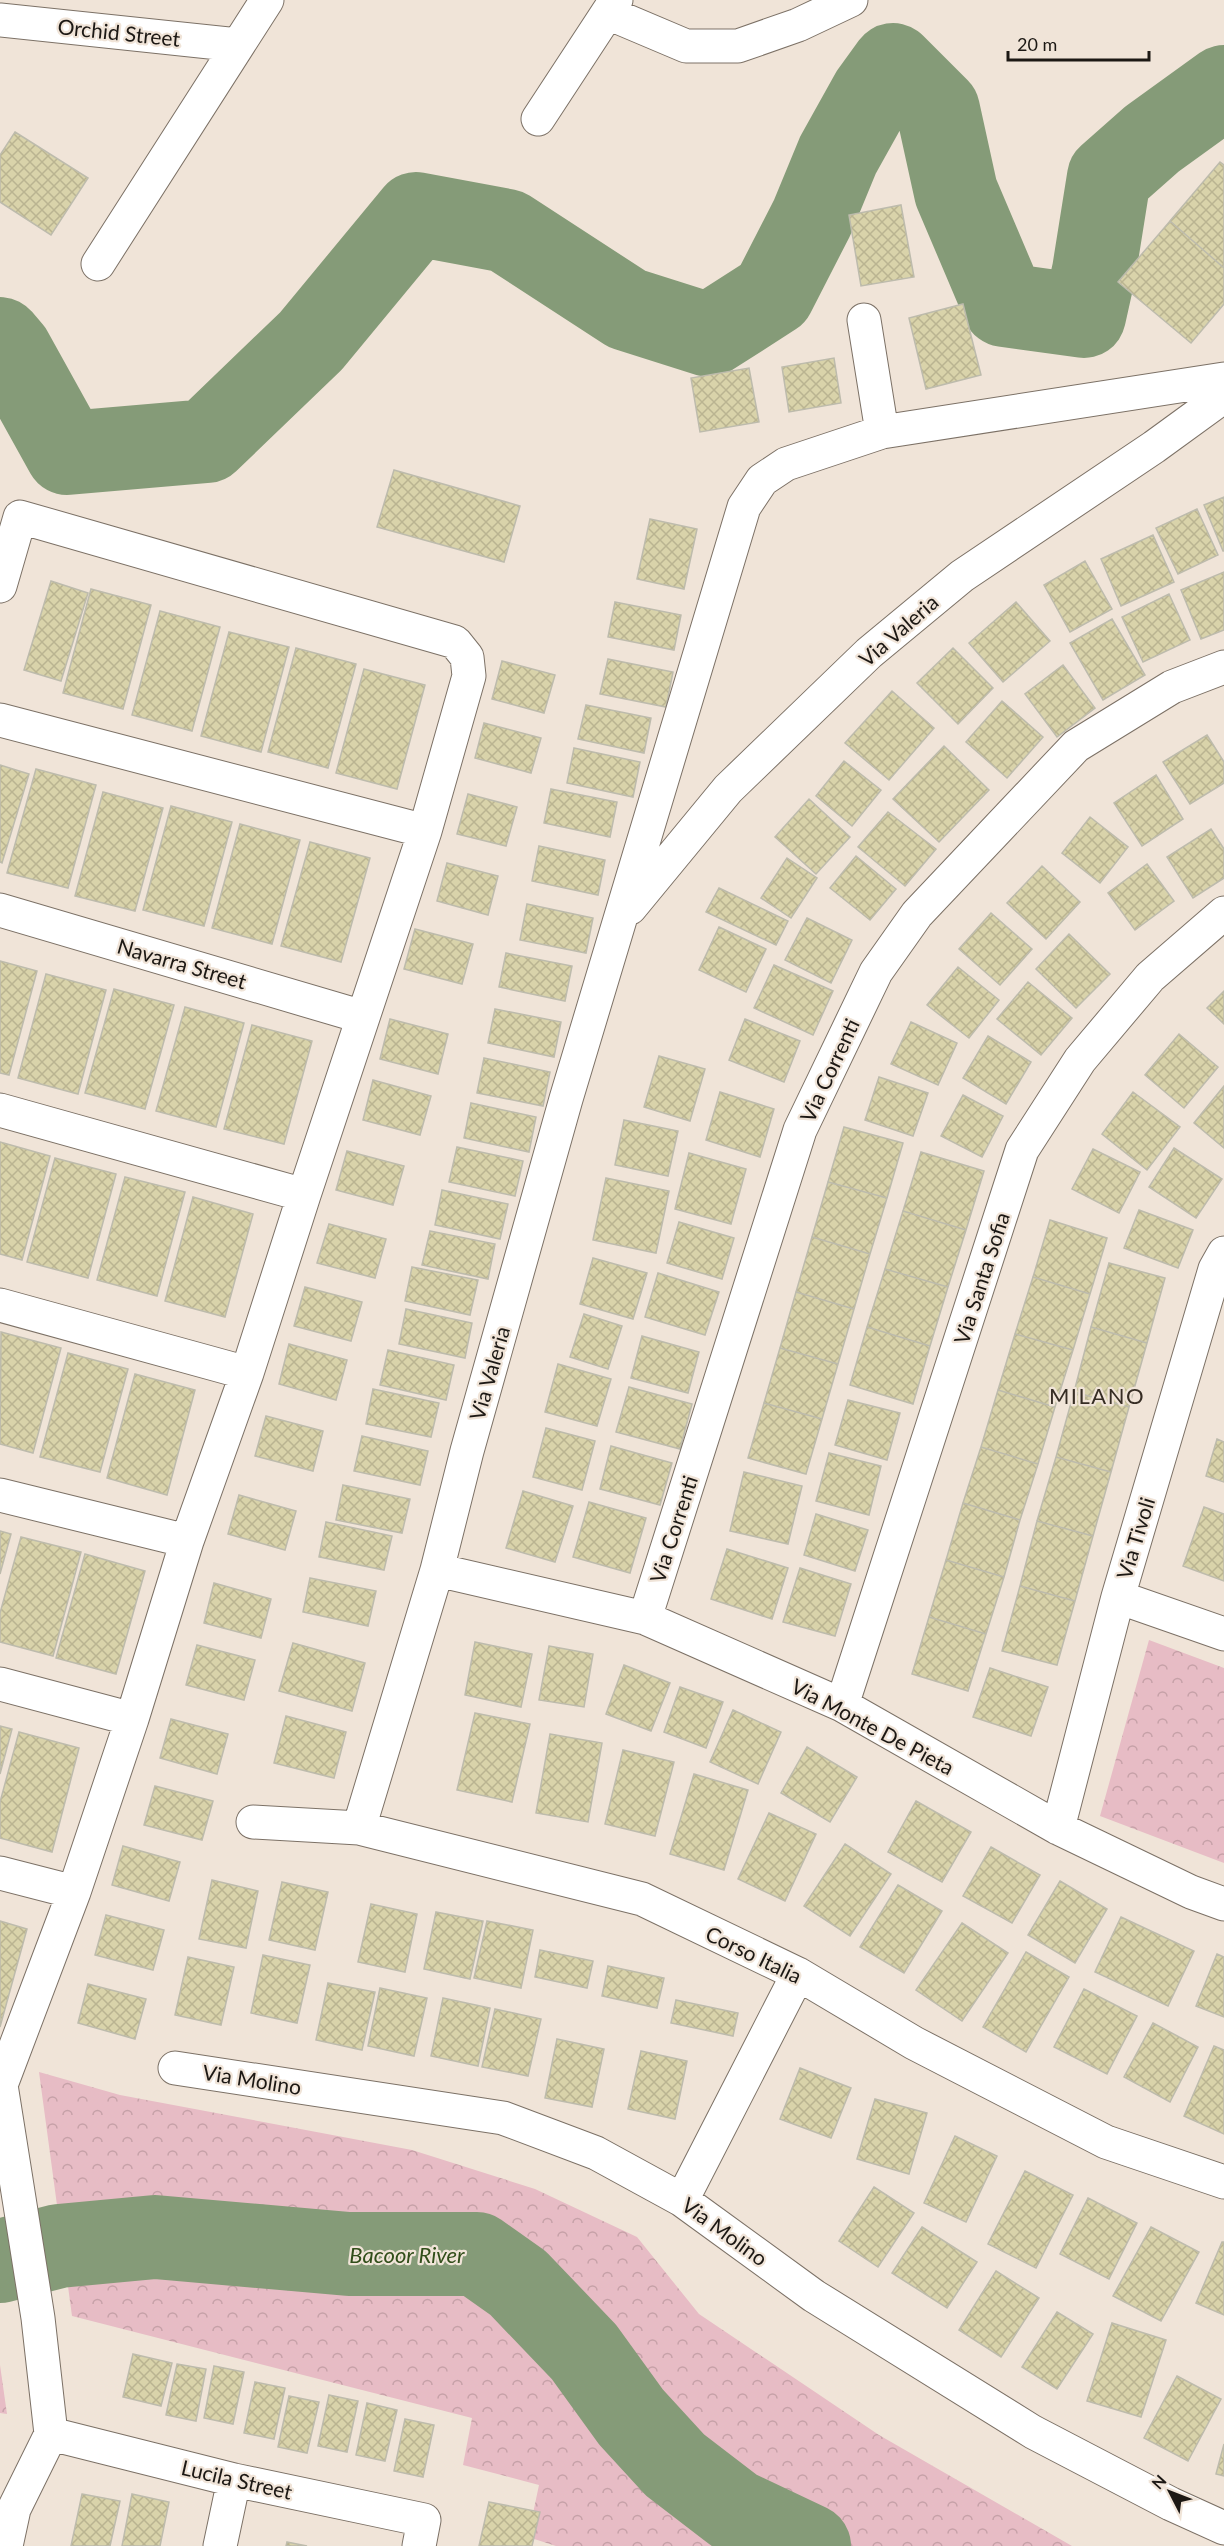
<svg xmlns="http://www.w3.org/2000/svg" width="1224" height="2546" font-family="Lato,sans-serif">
<defs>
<pattern id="forest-crowns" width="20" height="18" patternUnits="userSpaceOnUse" patternTransform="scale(1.5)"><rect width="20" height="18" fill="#e7bcc5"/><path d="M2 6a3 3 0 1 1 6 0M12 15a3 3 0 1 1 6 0" fill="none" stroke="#c6a1a8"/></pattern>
<pattern id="building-cross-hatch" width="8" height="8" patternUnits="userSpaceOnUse" patternTransform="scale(1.5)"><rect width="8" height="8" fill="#d9d3aa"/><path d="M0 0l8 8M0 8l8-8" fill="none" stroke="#bab491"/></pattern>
</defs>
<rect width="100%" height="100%" fill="#f0e4d8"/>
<path fill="url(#forest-crowns)" d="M1149 1640 1224 1668V1863L1100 1816Z
M39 2072 120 2095 412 2150 535 2189 637 2237 699 2314 879 2435 1072 2546H556L528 2537 539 2485 463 2465 472 2418 72 2316Z
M0 2365 7 2414 0 2413Z"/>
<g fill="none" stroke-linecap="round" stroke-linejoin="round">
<path stroke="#859b78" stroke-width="84" d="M0 339 11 352 67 453 207 441 311 341 416 214 507 231 627 309 709 335 773 294 812 218 838 155 872 94 893 65 938 110 956 192 1004 305 1084 316 1094 271 1109 177 1152 139 1224 87
M0 2261 59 2246 155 2237 349 2254H477L518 2283 584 2352 631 2417 675 2465 735 2511 809 2546"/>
</g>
<path fill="url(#building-cross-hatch)" stroke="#bdbbac" stroke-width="1.5" d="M15 132 88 178 51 235 0 202V155Z
M1220 162 1224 165V268L1170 221Z
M901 205 914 277 861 286 849 215Z
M1170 221 1224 268V304L1191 343 1118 282Z
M963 304 981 375 926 389 909 318Z
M834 358 841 403 789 412 782 367Z
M749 368 759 422 700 432 691 378Z
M394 470 520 506 504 562 377 527Z
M1224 497V551H1223L1204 505Z
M1197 509 1218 555 1178 574 1156 528Z
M650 519 697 529 684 589 637 579Z
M1153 535 1174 582 1121 606 1101 559Z
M1085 561 1112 609 1070 632 1044 585Z
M1224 572V630L1201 639 1181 590Z
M51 581 88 593 61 681 24 670Z
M91 589 151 605 123 709 63 693Z
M1169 594 1190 640 1143 662 1122 617Z
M615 602 681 615 674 650 608 637Z
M1016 602 1050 641 1003 682 969 643Z
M160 611 220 627 192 731 132 715Z
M1112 619 1145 675 1103 700 1070 643Z
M229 632 289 647 261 752 201 736Z
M296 648 356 664 328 768 268 752Z
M953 648 993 688 958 724 917 683Z
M608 659 673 672 666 707 600 694Z
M502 661 555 675 544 713 492 699Z
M1063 665 1095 708 1057 737 1025 694Z
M364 669 425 685 397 789 336 773Z
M892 691 934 728 889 780 845 743Z
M1002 701 1043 737 1007 778 966 742Z
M586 705 651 718 644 753 578 739Z
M484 723 541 738 531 773 475 758Z
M1207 735 1224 762V783L1190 804 1163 762Z
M944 746 989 790 939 842 893 799Z
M574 748 640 762 633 797 567 783Z
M844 761 881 790 852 826 816 796Z
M0 765 29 774 2 863 0 862Z
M36 769 96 785 68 888 7 873Z
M1156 775 1183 819 1142 846 1114 803Z
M551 789 617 802 610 837 544 823Z
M103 792 163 808 135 911 75 896Z
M468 794 517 807 506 846 457 834Z
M809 799 850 837 816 874 775 837Z
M171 806 232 822 204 926 143 910Z
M888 812 936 849 905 886 858 847Z
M1090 817 1128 847 1100 883 1062 853Z
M240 824 300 840 272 944 212 928Z
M1211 829 1224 849V878L1193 898 1167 857Z
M310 842 370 858 341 962 281 946Z
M539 846 605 860 598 895 532 881Z
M856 856 896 889 870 920 830 888Z
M787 858 817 878 791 918 761 898Z
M447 863 498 876 488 915 437 901Z
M1147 864 1174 901 1135 930 1108 893Z
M1042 866 1080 902 1046 939 1007 903Z
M719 888 788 921 776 945 706 912Z
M527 904 593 918 586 953 520 940Z
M991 913 1032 949 1000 985 959 949Z
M807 918 852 940 831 983 785 960Z
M719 927 766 949 746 992 699 970Z
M415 929 473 944 462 984 404 969Z
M1069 934 1110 974 1076 1008 1036 969Z
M506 953 572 966 565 1001 499 987Z
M0 961 37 971 9 1075 0 1073Z
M774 965 833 991 813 1035 754 1008Z
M958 967 999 1000 969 1038 927 1005Z
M46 974 106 990 78 1094 18 1078Z
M1028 982 1072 1018 1041 1055 997 1019Z
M114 989 174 1005 145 1109 85 1093Z
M1224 991V1024L1207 1008Z
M185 1007 244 1023 216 1127 156 1111Z
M495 1009 561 1022 554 1057 488 1043Z
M390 1019 448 1034 438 1074 380 1059Z
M745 1019 800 1041 784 1082 729 1060Z
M911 1022 957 1043 938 1085 891 1064Z
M252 1025 312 1041 284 1144 224 1129Z
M1179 1034 1218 1067 1184 1108 1145 1075Z
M988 1036 1031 1062 1006 1104 963 1078Z
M659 1056 705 1069 690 1121 644 1107Z
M484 1058 550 1072 543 1106 477 1093Z
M879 1077 928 1093 913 1136 865 1120Z
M373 1080 431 1096 420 1135 363 1120Z
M1224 1086V1148L1194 1123Z
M720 1092 774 1109 760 1157 706 1140Z
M1133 1092 1180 1127 1147 1170 1102 1134Z
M963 1095 1003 1116 982 1157 941 1136Z
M471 1103 536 1117 529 1152 464 1138Z
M624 1120 678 1131 668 1176 615 1165Z
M844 1127 903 1143 887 1198 828 1182Z
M0 1142 50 1156 22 1260 0 1254Z
M457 1147 523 1161 515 1196 449 1182Z
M1174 1148 1222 1179 1196 1218 1149 1187Z
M1093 1149 1140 1172 1119 1213 1072 1189Z
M347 1151 404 1166 393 1205 336 1190Z
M921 1152 984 1171 966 1230 903 1211Z
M689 1153 746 1169 731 1224 675 1209Z
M55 1158 116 1174 88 1278 27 1262Z
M125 1177 185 1192 157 1296 97 1280Z
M606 1178 669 1191 656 1253 593 1240Z
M828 1182 887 1198 870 1254 812 1237Z
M442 1190 508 1204 500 1239 435 1225Z
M193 1197 253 1214 225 1317 165 1301Z
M1139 1210 1193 1230 1178 1268 1124 1248Z
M903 1211 966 1230 948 1287 885 1269Z
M1050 1220 1107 1238 1090 1294 1033 1277Z
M679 1222 734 1238 722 1279 667 1263Z
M329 1224 386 1239 375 1278 317 1263Z
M430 1231 495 1244 488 1279 422 1265Z
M812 1237 870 1254 854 1309 796 1292Z
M593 1258 647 1273 633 1319 580 1304Z
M1109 1263 1165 1278 1147 1343 1091 1327Z
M412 1267 478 1280 470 1315 405 1301Z
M885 1269 948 1287 930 1346 867 1327Z
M658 1273 719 1292 705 1335 645 1317Z
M1033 1277 1090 1294 1073 1350 1015 1334Z
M305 1287 362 1302 351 1341 294 1326Z
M796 1292 854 1309 838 1364 780 1348Z
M406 1309 472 1323 465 1358 399 1344Z
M584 1314 622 1326 608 1369 570 1357Z
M867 1327 930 1346 913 1404 850 1385Z
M1091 1327 1147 1343 1129 1407 1074 1392Z
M1 1332 61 1348 33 1453 0 1444Z
M1015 1334 1073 1350 1055 1407 998 1390Z
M642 1336 699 1352 688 1393 631 1378Z
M289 1344 347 1360 336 1400 279 1384Z
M780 1348 838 1364 822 1419 764 1403Z
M388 1350 454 1365 446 1400 380 1385Z
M68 1353 128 1369 100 1472 40 1457Z
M558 1364 611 1379 597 1426 545 1412Z
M135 1374 195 1390 167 1495 107 1478Z
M629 1387 692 1404 680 1449 616 1432Z
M373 1389 439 1403 431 1437 366 1424Z
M998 1390 1055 1407 1038 1464 981 1447Z
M1074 1392 1129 1407 1111 1472 1056 1457Z
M848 1400 900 1413 887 1460 835 1445Z
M764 1403 822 1419 806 1474 748 1458Z
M266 1416 323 1431 313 1471 255 1456Z
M546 1428 595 1441 582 1490 533 1477Z
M362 1436 428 1451 420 1485 354 1471Z
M1217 1439 1224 1442V1482L1206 1476Z
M611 1446 672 1463 660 1505 600 1489Z
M981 1447 1038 1464 1020 1520 963 1503Z
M829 1453 881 1466 869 1515 816 1501Z
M1056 1457 1111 1472 1093 1536 1037 1521Z
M744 1472 802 1486 788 1544 730 1531Z
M343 1485 410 1499 402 1533 336 1520Z
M523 1491 573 1506 555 1562 506 1548Z
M239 1495 296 1511 285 1550 228 1534Z
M589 1502 646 1518 630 1573 573 1557Z
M963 1503 1020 1520 1004 1577 946 1560Z
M1204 1507 1224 1514V1581L1183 1566Z
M816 1514 868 1530 855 1571 804 1555Z
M1037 1521 1093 1536 1075 1601 1020 1586Z
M326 1522 392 1536 384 1570 319 1557Z
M0 1531 11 1534 0 1574Z
M21 1537 81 1552 53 1656 0 1642V1613Z
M727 1549 788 1568 772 1619 711 1599Z
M85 1554 145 1571 116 1674 56 1658Z
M946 1560 1004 1577 986 1634 929 1617Z
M800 1568 851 1584 835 1636 783 1622Z
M310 1578 376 1591 368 1626 303 1612Z
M214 1583 271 1599 261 1638 204 1623Z
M1020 1586 1075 1601 1057 1665 1002 1651Z
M929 1617 986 1634 968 1691 912 1674Z
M475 1642 532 1654 521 1707 465 1695Z
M293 1643 365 1663 352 1711 279 1691Z
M197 1645 255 1660 244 1700 186 1685Z
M549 1646 593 1654 584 1707 539 1700Z
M624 1665 670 1683 651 1731 606 1714Z
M990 1668 1048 1687 1031 1736 973 1717Z
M680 1687 723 1702 706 1748 664 1732Z
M733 1710 781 1732 758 1784 710 1762Z
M475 1713 530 1724 512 1802 457 1790Z
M286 1716 346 1732 334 1778 274 1763Z
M171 1719 228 1734 217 1774 160 1758Z
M0 1726 12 1729 0 1774Z
M19 1732 79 1748 52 1852 0 1838V1802Z
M550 1734 602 1743 588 1822 536 1813Z
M807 1747 857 1777 830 1822 781 1793Z
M623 1750 674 1762 655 1836 605 1824Z
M694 1774 748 1790 724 1870 670 1854Z
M155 1786 213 1801 202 1840 144 1825Z
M916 1801 971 1832 942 1882 888 1852Z
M769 1813 816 1834 785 1901 738 1879Z
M845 1844 891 1874 850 1936 804 1906Z
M123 1846 180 1862 169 1901 112 1885Z
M991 1847 1040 1875 1012 1923 963 1896Z
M212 1880 258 1891 246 1948 199 1939Z
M1060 1881 1107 1909 1075 1963 1028 1935Z
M282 1882 328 1892 315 1950 269 1940Z
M898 1885 942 1911 904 1973 860 1947Z
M371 1904 417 1914 405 1972 358 1962Z
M436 1912 483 1921 470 1979 424 1969Z
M106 1915 164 1930 153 1970 95 1955Z
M1121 1917 1194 1951 1168 2006 1095 1972Z
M0 1921 27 1929 0 2027Z
M487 1921 533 1930 521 1988 474 1978Z
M962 1923 1008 1953 962 2021 916 1990Z
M540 1950 593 1961 587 1988 535 1977Z
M1026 1952 1069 1977 1026 2052 983 2027Z
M1217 1954 1224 1957V2017L1196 2006Z
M263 1955 310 1965 297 2023 251 2013Z
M188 1957 234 1967 221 2025 175 2015Z
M608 1966 664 1978 657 2008 602 1996Z
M328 1983 375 1992 362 2050 316 2040Z
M88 1984 146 1999 135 2039 78 2023Z
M380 1988 427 1998 414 2056 368 2046Z
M1084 1989 1137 2016 1107 2074 1054 2047Z
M443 1998 490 2008 478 2066 431 2056Z
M676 2000 738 2013 733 2036 671 2023Z
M495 2009 541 2019 528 2076 482 2067Z
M1153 2023 1198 2047 1170 2102 1124 2077Z
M557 2039 604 2049 592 2107 545 2098Z
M1214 2046 1224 2050V2134L1184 2116Z
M641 2051 687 2061 675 2119 628 2109Z
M800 2068 851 2088 831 2138 780 2119Z
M875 2099 927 2113 909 2174 857 2159Z
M955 2136 997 2156 966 2222 924 2203Z
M1025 2171 1073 2195 1036 2268 988 2244Z
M874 2187 914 2213 878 2267 839 2241Z
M1088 2198 1137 2223 1109 2279 1060 2254Z
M922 2227 977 2262 947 2308 892 2273Z
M1151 2227 1199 2252 1161 2321 1113 2296Z
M1222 2242H1224V2315L1196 2303Z
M996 2271 1039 2298 1001 2357 959 2330Z
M1057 2312 1093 2334 1057 2389 1022 2367Z
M1112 2323 1166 2340 1141 2417 1087 2401Z
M133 2354 172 2363 161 2406 123 2397Z
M177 2364 206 2369 196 2421 166 2415Z
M214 2366 244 2372 233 2424 204 2418Z
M1177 2376 1221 2399 1188 2461 1144 2438Z
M255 2382 285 2388 274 2439 244 2433Z
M329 2395 358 2401 347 2452 318 2446Z
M289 2396 319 2402 307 2453 278 2447Z
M367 2403 397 2410 385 2461 356 2455Z
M405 2419 434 2425 423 2477 394 2471Z
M1224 2444V2476L1216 2474Z
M82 2494 120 2501 110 2546H71Z
M132 2494 169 2502 160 2546H122Z
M489 2502 540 2512 532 2546H479Z
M287 2542 307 2546H286Z"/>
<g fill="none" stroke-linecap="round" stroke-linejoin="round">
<g stroke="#7c7166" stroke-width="35">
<path id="minor" d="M608 13 686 46H738L798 25 851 0
M0 20 238 45
M538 119 616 0
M98 264 267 0
M864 320 882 432
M0 586 20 517 455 642 467 657 469 676 425 831 304 1195 247 1373 187 1541 132 1719 74 1892 1 2085 38 2318 51 2434
M0 720 425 831
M630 908 728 789 869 653 962 576 1154 447 1224 396
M0 910 363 1017
M0 1110 304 1195
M0 1305 247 1373
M0 1495 187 1541
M437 1570 645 1618 842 1705 1058 1828 1191 1892 1224 1904
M1118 1597 1224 1634
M645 1618 800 1130 876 972 917 914 1076 746 1172 687 1224 667
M0 1684 132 1719
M842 1705 1022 1150 1080 1060 1150 977 1224 913
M253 1822 359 1828 642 1899 798 1974 914 2043 1106 2142 1224 2182
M359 1828 437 1570 467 1451 566 1099 744 507 762 480 786 464 882 432 1224 379
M1058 1828 1118 1597 1215 1269 1224 1253
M0 1873 74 1892
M175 2068 503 2118 596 2153 682 2200 814 2296 1033 2432 1171 2504 1224 2528
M682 2200 798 1974
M51 2434 234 2480 424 2520 419 2546
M6 2546 14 2509 51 2434
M220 2546 234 2480"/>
</g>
<use href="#minor" stroke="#fff" stroke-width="33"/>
</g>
<g text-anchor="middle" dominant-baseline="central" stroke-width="4.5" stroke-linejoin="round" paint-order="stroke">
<g font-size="21" fill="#1c1814" stroke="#f0e4d8">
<text transform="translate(119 32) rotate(6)">Orchid Street</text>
<text transform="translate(898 630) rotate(-41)">Via Valeria</text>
<text transform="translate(182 963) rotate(16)">Navarra Street</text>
<text transform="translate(829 1070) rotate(-65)">Via Correnti</text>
<text transform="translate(981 1278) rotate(-72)">Via Santa Sofia</text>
<text transform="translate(489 1373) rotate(-74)">Via Valeria</text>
<text transform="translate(673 1529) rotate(-72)">Via Correnti</text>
<text transform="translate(1135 1538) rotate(-73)">Via Tivoli</text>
<text transform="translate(873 1726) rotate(28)">Via Monte De Pieta</text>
<text transform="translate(754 1954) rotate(26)">Corso Italia</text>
<text transform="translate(252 2079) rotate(9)">Via Molino</text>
<text transform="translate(725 2231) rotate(36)">Via Molino</text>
<text transform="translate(237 2479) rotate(13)">Lucila Street</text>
</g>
<g font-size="22" letter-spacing="1.5" fill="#362d24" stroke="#f0e4d8">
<text x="1097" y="1395">MILANO</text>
</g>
<g font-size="22" font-style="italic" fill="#314e1a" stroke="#f0e4d8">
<text x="407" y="2254">Bacoor River</text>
</g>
</g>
<g transform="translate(1170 2492) rotate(312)" stroke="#f0e4d8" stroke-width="4.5" paint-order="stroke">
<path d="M0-4.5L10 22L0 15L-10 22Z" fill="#1c1814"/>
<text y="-9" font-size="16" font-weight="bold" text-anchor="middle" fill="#1c1814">N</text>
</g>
<path d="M1008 51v9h141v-9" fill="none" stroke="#1c1814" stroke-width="3"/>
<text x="1017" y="51" font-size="18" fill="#1c1814" stroke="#f0e4d8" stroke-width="4.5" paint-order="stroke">20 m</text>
</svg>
